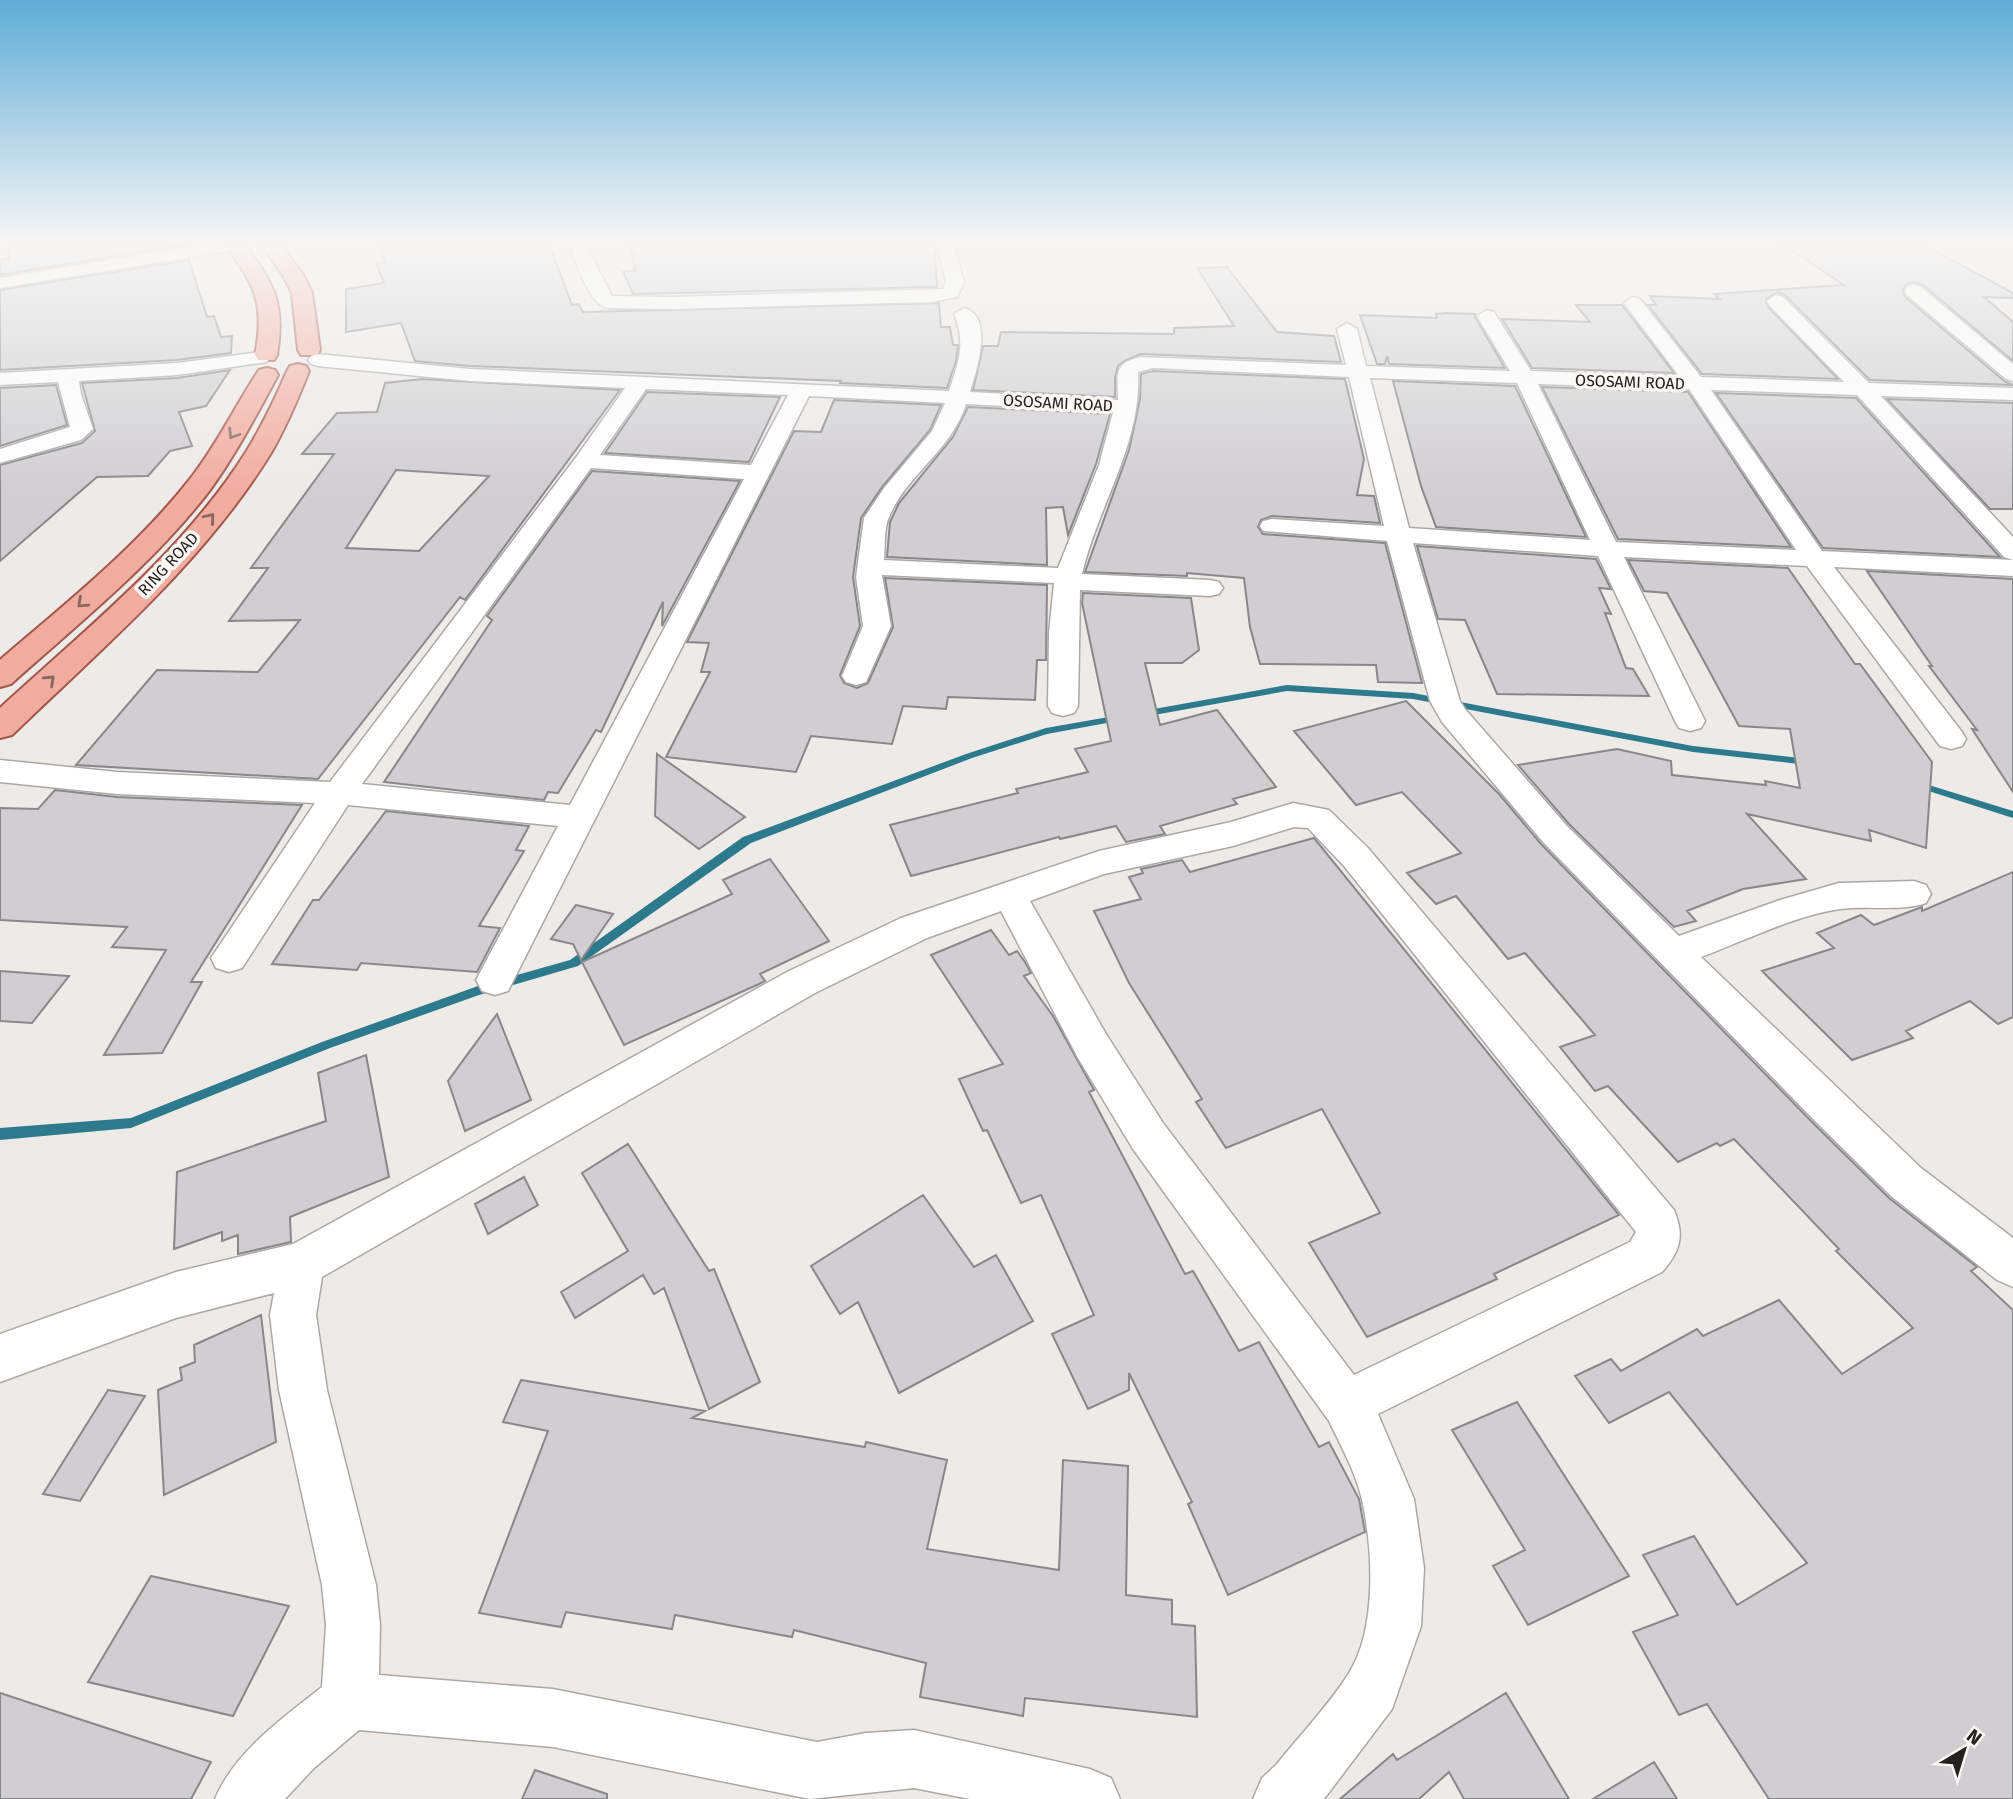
<svg xmlns="http://www.w3.org/2000/svg" width="2013" height="1799" font-family="'Fira Sans',sans-serif">
<rect width="100%" height="100%" fill="#edeae8"/>
<g fill="none" stroke-linecap="round" stroke-linejoin="round">
<path fill="#2c7a8c" fill-rule="evenodd" d="M1287 685 1413 693 1693 746 1808 759 1813 762 1808 765 1693 752 1413 699 1287 691 1143 717 1139 714 1143 711Z
M1120 715 1123 716 1125 718 1123 720 1047 734 972 758 751 843 578 966 479 995 330 1048 131 1128 0 1140V1128L131 1118 322 1042 478 986 570 960 743 837 966 754 1046 728Z
M1919 782 2013 811V818L1916 787 1914 785 1916 783Z"/>
</g>
<path fill="#d0ced1" stroke="#88878a" stroke-width="2" fill-rule="evenodd" d="M9 241H183L184 245 0 275V260L9 259Z
M378 241H548L572 305 578 304 583 312 939 303 941 327H950L953 345H958L956 361 947 388 840 383 841 381 470 366 415 361 401 323 346 332V289L384 283 376 263 385 262Z
M630 241H934L937 287 633 294 623 272 635 270Z
M1778 241H1917L2013 293V298L1984 297 2013 322V361L1923 285 1913 282 1906 284 1903 290 1905 297 2004 381 2013 385 1870 380 1785 295 1777 292 1766 299 1767 306 1838 379 1702 374 1648 305H1656L1650 296 1720 299 1714 294 1844 285Z
M189 260 207 317 214 316 221 337 232 336 231 353 177 360 0 370V290Z
M1227 267 1277 332 1334 336 1341 362 1140 354 1124 361 1118 366 1115 377V397L973 390 983 346H998L1001 332 1174 334V328L1234 326 1197 268Z
M1576 305H1622L1674 373 1532 368 1502 319 1590 322Z
M1446 313 1475 314V317L1505 368 1389 364 1387 356 1385 364H1377L1360 315 1437 318 1436 314Z
M230 370 206 406 179 412 192 446 170 451 148 476 97 477 0 561V465L82 443 95 431 82 383 177 378Z
M1153 371 1345 379 1364 459 1357 495 1374 496 1380 523 1272 516 1261 520 1258 527 1263 534 1385 543 1422 683 1378 682 1376 665 1260 664 1250 627 1244 578 1187 573V576L1085 572 1129 450 1140 399 1141 374Z
M422 379 620 390 465 600 460 597 318 779 76 765 157 670 258 672 300 620 229 621 268 568H251L334 454H302L337 413 377 412 385 383ZM396 470 489 476 419 551 346 548Z
M1393 381 1515 386 1586 537 1436 527 1421 486Z
M56 385 67 425 0 446V388Z
M1542 387 1688 392 1791 547 1618 539Z
M647 392 780 397 749 462 605 453Z
M1716 393 1856 398 2000 557 1823 548Z
M1887 399 2013 403V509H1990Z
M834 400 941 405 930 430 882 487 861 518 853 577 860 626 840 675 844 683 857 688 868 683 893 627 885 578 1047 585 1046 660H1037L1035 700 948 697 946 709 903 706 892 744 811 736 796 772 666 757 710 672H701L709 643 687 642 794 431 821 432Z
M968 407 1110 414 1096 464 1068 535 1063 507 1046 508 1047 565 887 557 890 522 899 503 953 437Z
M592 471 740 481 662 626 663 602 601 732 596 730 558 793 548 792 544 800 384 782 492 620 487 616Z
M1417 546 1596 559 1611 589 1599 588 1611 614 1605 613 1626 668 1633 669 1649 696 1497 694 1465 620 1438 619Z
M1628 560 1788 568 1855 664H1860L1932 762 1926 848 1869 830 1871 841 1747 814 1806 879 1743 889 1687 911 1696 921 1674 927 1569 824 1518 765 1617 749 1671 761 1672 775 1766 785 1765 781 1800 788 1790 729 1739 726 1667 593 1644 591Z
M1867 571 2013 579V792L1972 729 1977 730 1929 666H1932Z
M1083 593 1191 598 1199 650 1182 663H1145L1160 725 1217 710 1276 787 1233 799 1237 804 1160 826 1165 834 1126 842 1116 826 1060 839 1059 837 911 876 890 825 1018 793 1016 789 1088 772 1075 749 1111 741 1082 603Z
M1406 701 1499 794 1541 844 1813 1123 1889 1198 1977 1267 1971 1271 2013 1310V1799H1769L1707 1704 1679 1715 1633 1632 1678 1615 1643 1555 1694 1536 1737 1605 1807 1563 1669 1392 1609 1423 1575 1376 1611 1359 1621 1371 1697 1329 1703 1336 1779 1300 1842 1374 1913 1328 1836 1251 1839 1249 1734 1139 1720 1146 1717 1143 1678 1162 1608 1086 1595 1091 1560 1047 1595 1035 1525 953 1508 959 1456 896 1436 904 1407 873 1461 853 1402 792 1356 805 1294 731Z
M657 754 745 817 699 849 655 816Z
M55 790 117 797 302 805 191 982H202L162 1053 104 1055 166 950 112 947 127 927 0 920V808L38 809Z
M386 811 529 826 516 850 524 851 479 926 500 928 477 972 361 963 357 970 272 964 313 900H319Z
M1314 838 1619 1215 1494 1274 1497 1279 1367 1337 1309 1243 1380 1213 1322 1109 1226 1148 1196 1102 1202 1099 1129 983 1094 911 1141 899 1129 877 1143 873 1141 869 1182 860 1190 872Z
M770 859 829 941 760 974 765 981 759 984 624 1045 582 962 732 894 723 880Z
M2013 872V1017L1998 1024 1970 1001 1906 1031 1913 1038 1852 1060 1762 971 1834 948 1817 933 1861 915 1874 925 1922 907V911Z
M576 905 613 914 581 960 573 944 551 939Z
M991 930 1009 955 1017 951 1025 962 1031 973 1024 976 1053 1016 1094 1090 1089 1092 1185 1274 1193 1271 1239 1351 1259 1342 1319 1447 1329 1442 1359 1499 1365 1532 1228 1595 1188 1504 1192 1502 1129 1373V1390L1088 1409 1052 1334 1094 1315 1041 1195 1021 1203 987 1130 983 1131 959 1079 1003 1064 931 955Z
M0 971 69 976 32 1023 0 1021Z
M497 1014 531 1100 465 1131 448 1081Z
M366 1055 389 1177 290 1217 291 1242 238 1254V1235L222 1241V1232L174 1249 177 1172 326 1121 318 1073Z
M628 1144 709 1271 714 1269 760 1382 709 1409 664 1288 654 1294 643 1275 575 1318 561 1292 628 1251 582 1173Z
M524 1177 538 1205 488 1234 475 1204Z
M923 1195 974 1267 996 1255 1033 1321 899 1393 858 1302 840 1314 811 1266Z
M261 1315 276 1442 164 1495 158 1390 182 1380 180 1368 195 1362 194 1345Z
M521 1380 705 1411 692 1418 865 1447 866 1442 947 1460 927 1549 1059 1570 1063 1460 1128 1466 1126 1595 1172 1600V1624L1195 1626 1197 1717 1025 1698 1023 1716 920 1697 926 1663 794 1630 792 1637 675 1615 672 1629 566 1612 561 1627 479 1613 548 1431 503 1422Z
M108 1390 145 1396 80 1501 43 1494Z
M1517 1402 1629 1576 1528 1625 1493 1566 1525 1550 1452 1430Z
M151 1576 289 1606 233 1716 88 1682Z
M0 1693 79 1719 211 1762 191 1799H0Z
M1506 1693 1569 1799H1464L1449 1772 1419 1799H1340L1393 1754 1397 1760Z
M1654 1762 1677 1799H1593Z
M535 1770 607 1794V1799H522Z"/>
<g fill="none" stroke-linecap="round" stroke-linejoin="round">
<g stroke="#aba9a6" stroke-width="3">
<path id="street" d="M228 241H241L245 245 236 250 0 288V278Z
M567 241H584L612 296 673 297 943 289 946 282 936 241H953L964 282 957 297 932 302 673 309 607 308C587 303 576 259 567 241Z
M1914 285 1921 287 2013 364V381L2006 379 1907 295 1905 291 1907 287Z
M1776 295 1783 297 1869 383 2013 388V400L1881 396 2013 537V560L2004 557 1857 395 1711 390 1822 551 2013 560V576L1834 567 1962 732 1966 739 1962 746 1951 749 1940 746 1807 566 1624 557 1705 721 1701 728 1690 731 1679 728 1675 721 1598 556 1413 543 1460 701 1465 709 1567 826 1679 936 1780 900 1839 883 1914 881 1926 885 1931 894 1926 903C1899 912 1869 905 1840 909 1796 915 1744 941 1701 957L1921 1168 2013 1238V1287L1997 1280 1891 1196 1815 1121 1543 842 1442 722 1430 701 1387 541 1263 531 1260 526 1263 521 1272 519 1384 526 1349 377 1153 368 1138 372C1142 444 1098 505 1082 574L1210 580 1219 582 1223 588 1219 594 1210 596 1080 590 1078 706 1074 713 1063 716 1052 713 1048 706 1049 633 1054 583 882 575 891 626 866 682 856 685 846 682 842 676 863 626 856 577 864 518 884 488 932 431 945 403 809 396 508 991 495 995 482 991 476 980 558 826 348 805 242 968 229 972 216 968 211 958 315 803 117 794 0 782V760L117 772 330 782 577 456 625 388 470 381 318 366 311 364 308 360 311 356 318 354 470 369 949 391C959 360 966 346 954 314L964 308C995 316 976 372 970 392L1118 400C1118 375 1112 364 1140 357L1346 365 1337 329 1347 323 1357 329 1366 366 1510 371 1477 316 1487 310 1494 312 1531 371 1679 376 1624 303 1633 297 1640 299 1701 377 1844 382 1769 305 1767 301ZM1370 378 1517 383 1590 540 1409 528ZM1538 384 1689 389 1796 550 1616 542ZM646 389 788 395 751 465 600 455ZM966 404 1113 412 1099 465 1058 568 884 560C885 547 884 528 889 517 907 474 952 450 966 404ZM591 468 744 479 570 805 362 784Z
M260 352 267 354 270 358 267 362 177 375 79 381 81 394 93 429 81 440 0 463V449L70 427 58 382 0 385V373L177 363Z
M1293 803 1329 810 1368 848 1674 1210C1685 1236 1680 1252 1662 1272L1378 1414 1414 1499 1424 1568 1421 1626 1392 1709 1324 1799H1253L1262 1778 1276 1765C1300 1735 1329 1705 1349 1673 1377 1629 1373 1549 1362 1500 1356 1473 1341 1446 1329 1421L1133 1149 1078 1058 1001 911 927 938 815 993 322 1277 316 1315 327 1390 376 1585 380 1625 379 1675 553 1689 817 1742 866 1733 914 1730 1090 1769 1111 1778 1120 1799H970L914 1788 810 1799 553 1747 359 1730 314 1768 285 1799H215C235 1751 283 1718 322 1687L326 1625 322 1585 279 1390 270 1315 274 1293 176 1318 0 1382V1334L176 1272 293 1244 789 971 901 918 1099 851 1231 822ZM1294 827 1308 828 1344 866 1636 1232 1630 1242 1354 1375 1163 1123 1106 1034 1030 901 1104 874 1233 846Z"/>
</g>
<g stroke="#a3574a" stroke-width="4">
<path id="primary" d="M223 241H242C273 282 286 302 277 355L274 360H258L255 355C266 301 253 284 223 241Z
M259 241H278L304 276 312 293 320 350 317 355H301L298 350 292 293 284 277Z
M298 364 306 366 309 371C298 399 286 427 271 453 204 562 103 647 12 735L0 738V708C86 629 183 552 246 452 262 426 275 399 287 371L290 366Z
M267 368 275 370 278 375C257 414 236 454 210 490 154 563 80 622 11 684L0 687V660C66 603 136 548 190 479 217 445 235 406 259 370Z"/>
</g>
<use href="#street" fill="#fff" fill-rule="evenodd"/>
<use href="#primary" fill="#f1aca0" fill-rule="evenodd"/>
</g>
<defs><path id="oneway-chevron" d="M-2-3.5L2.5 0L-2 3.5" fill="none" stroke-width="1.6" stroke-linecap="round" stroke-linejoin="round" transform="scale(1.75)"/></defs>
<g stroke="#8a6660">
<use href="#oneway-chevron" transform="translate(233 434) rotate(122)"/>
<use href="#oneway-chevron" transform="translate(210 518) rotate(-50)"/>
<use href="#oneway-chevron" transform="translate(82 603) rotate(138)"/>
<use href="#oneway-chevron" transform="translate(50 680) rotate(-43)"/>
</g>
<linearGradient id="sky" x2="0" y2="1"><stop stop-color="#5facd6"/><stop offset="0.49" stop-color="#f7f6f5"/><stop offset="1" stop-color="#f7f6f5" stop-opacity="0"/></linearGradient>
<rect width="2013" height="493" fill="url(#sky)"/>
<g text-anchor="middle" dominant-baseline="central" stroke-width="7" stroke-linejoin="round" paint-order="stroke">
<g font-size="16" fill="#222120" stroke="#faf7f5">
<text transform="translate(1630 382) rotate(2)">OSOSAMI ROAD</text>
<text transform="translate(1058 403) rotate(3)">OSOSAMI ROAD</text>
<text transform="translate(168 564) rotate(-47)">RING ROAD</text>
</g>
</g>
<g transform="translate(1964 1750) rotate(38)" stroke="#faf7f5" stroke-width="5" paint-order="stroke">
<path d="M0-5L12 26L0 18L-12 26Z" fill="#222120"/>
<text y="-10" font-size="19" font-weight="bold" text-anchor="middle" fill="#222120">N</text>
</g>
</svg>
